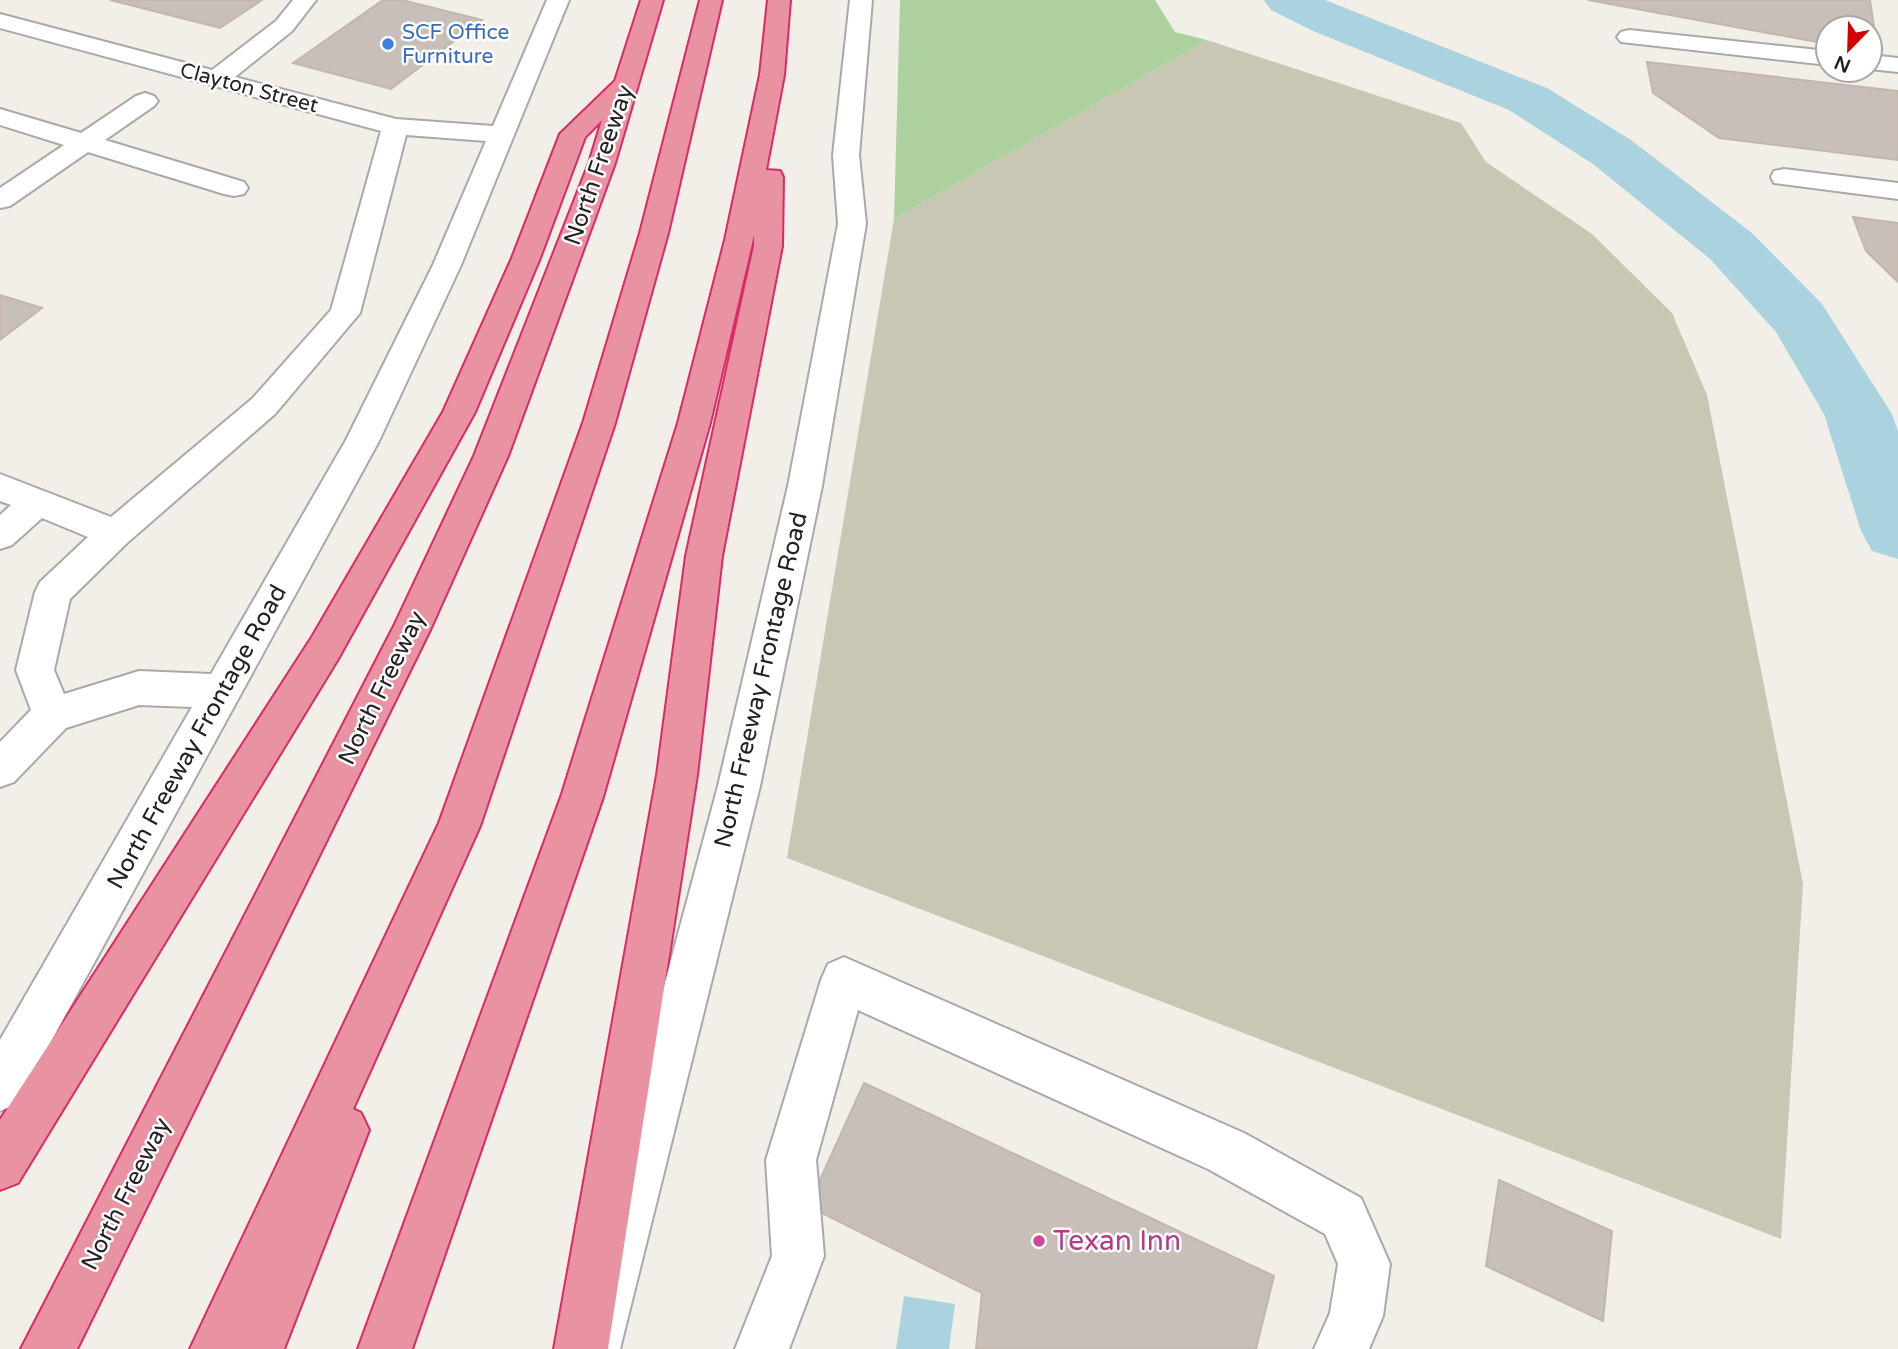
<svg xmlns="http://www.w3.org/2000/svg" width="1898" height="1349" font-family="'Varela Round',sans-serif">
<rect width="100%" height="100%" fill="#f2efe9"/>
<path fill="#c7c7b4" d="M1207 40 1461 123 1486 162 1592 234 1672 313 1707 395 1803 884 1781 1239 787 858 894 219Z"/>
<path fill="#add19e" d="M900 0H1155L1175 32 1207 40 894 219Z"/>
<path fill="#aad3df" d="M904 1296 955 1304 949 1349H896Z"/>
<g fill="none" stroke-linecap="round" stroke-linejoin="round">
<path fill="#aad3df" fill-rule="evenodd" d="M1264 0H1325L1547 88 1631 140 1752 233 1822 304 1892 414 1898 431V559L1872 551 1861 531 1824 414 1776 332 1710 259 1593 164 1509 110 1313 31 1271 10Z"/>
</g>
<path fill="#c7bfb8" stroke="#c4b6ab" stroke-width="2" d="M110 0H262L220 28Z
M383 0H402L482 20 391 89 293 63Z
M1588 0H1870L1878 53 1870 52V28H1828V44Z
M1647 62 1898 91V160L1719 138 1653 93Z
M1853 217 1898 223V282L1866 251Z
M0 295 42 308 0 340Z
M864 1083 1274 1276 1256 1349H976L982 1293 808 1206Z
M1499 1180 1612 1231 1603 1321 1486 1266Z"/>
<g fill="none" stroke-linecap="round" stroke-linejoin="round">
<g stroke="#a9a9a9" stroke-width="4">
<path id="minor" d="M293 0H316L292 31 235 77 396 119 493 126 547 0H569L461 265 379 441 17 1104 0 1111V1040L192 707 139 705 66 728 14 782 0 787V742L31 710 16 670 35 592 40 582 88 537 42 518 12 545 0 549V515L11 505 0 501V474L111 517 253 398 331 310 381 131 0 28V14L212 70 276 21ZM406 135 486 141 433 265 346 440 211 674 139 671 64 694 54 670 70 599 127 543 275 414 360 313Z
M850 0H872L859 155 866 224 822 486 760 786 620 1349H566L718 786 788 486 838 224 833 155Z
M1629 30 1828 51V65L1621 42 1617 37 1621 32Z
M1870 55 1898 58V72L1870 69Z
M145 93 154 96 158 101 154 106 105 140 244 182 248 188 244 194 234 196 224 194 88 152 10 206 0 208V188L64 145 0 125V109L81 133 136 96Z
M1784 169 1898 183V199L1774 183 1771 177 1774 171Z
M844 957 1244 1133 1361 1198 1390 1264 1383 1316 1369 1349H1314L1330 1313 1338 1264 1325 1234 1208 1169 858 1010 816 1160 824 1256 789 1349H735L772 1256 766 1160 821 980 828 964Z"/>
</g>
<g stroke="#dc2a67" stroke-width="4">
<path id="highway" d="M641 0H663L615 163 508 456 430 630 77 1349H21L394 626 474 456 589 163 602 120 585 137 540 258 475 412 338 659 18 1183 0 1190V1120L312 637 443 412 512 258 560 134 615 81Z
M700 0H722L668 233 615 423 480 826 353 1109 361 1113 369 1130 284 1349H190L439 823 583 423 640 233Z
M768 0H790L784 75 766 170 780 171 783 177 782 246 722 556 697 775 608 1349H554L657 775 686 556 754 246V235L710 423 603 797 412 1349H358L561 797 678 423 725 240 760 75Z"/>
</g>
<use href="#minor" fill="#fff" fill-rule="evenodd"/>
<use href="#highway" fill="#e892a2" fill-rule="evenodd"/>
</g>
<circle fill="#3f7fe0" stroke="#fff" stroke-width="2.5" cx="388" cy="44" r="7"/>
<circle fill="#d1479c" stroke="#fff" stroke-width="2.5" cx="1039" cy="1241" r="7"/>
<g text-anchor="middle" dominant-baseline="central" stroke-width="5" stroke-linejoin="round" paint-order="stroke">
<g font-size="21" fill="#366cbe" stroke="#fff" text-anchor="start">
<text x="402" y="32">SCF Office<tspan x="402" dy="24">Furniture</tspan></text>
</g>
<g font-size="21" fill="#222" stroke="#fff">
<text transform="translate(249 88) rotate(15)">Clayton Street</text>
</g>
<g font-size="24" fill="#222" stroke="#fff">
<text transform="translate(599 165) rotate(-71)">North Freeway</text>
<text transform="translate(761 680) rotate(-77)">North Freeway Frontage Road</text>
<text transform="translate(382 688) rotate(-64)">North Freeway</text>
<text transform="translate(197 737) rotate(-61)">North Freeway Frontage Road</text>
<text transform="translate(126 1194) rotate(-63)">North Freeway</text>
</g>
<g font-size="28" fill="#b23c85" stroke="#fff" text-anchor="start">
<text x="1053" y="1241">Texan Inn</text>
</g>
</g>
<g transform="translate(1849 49) rotate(203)"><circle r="33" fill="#ffffff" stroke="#a7a7a7" stroke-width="2"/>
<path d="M0-5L12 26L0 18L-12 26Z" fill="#d40000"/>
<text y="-10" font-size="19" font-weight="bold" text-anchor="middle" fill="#222222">N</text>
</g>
</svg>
